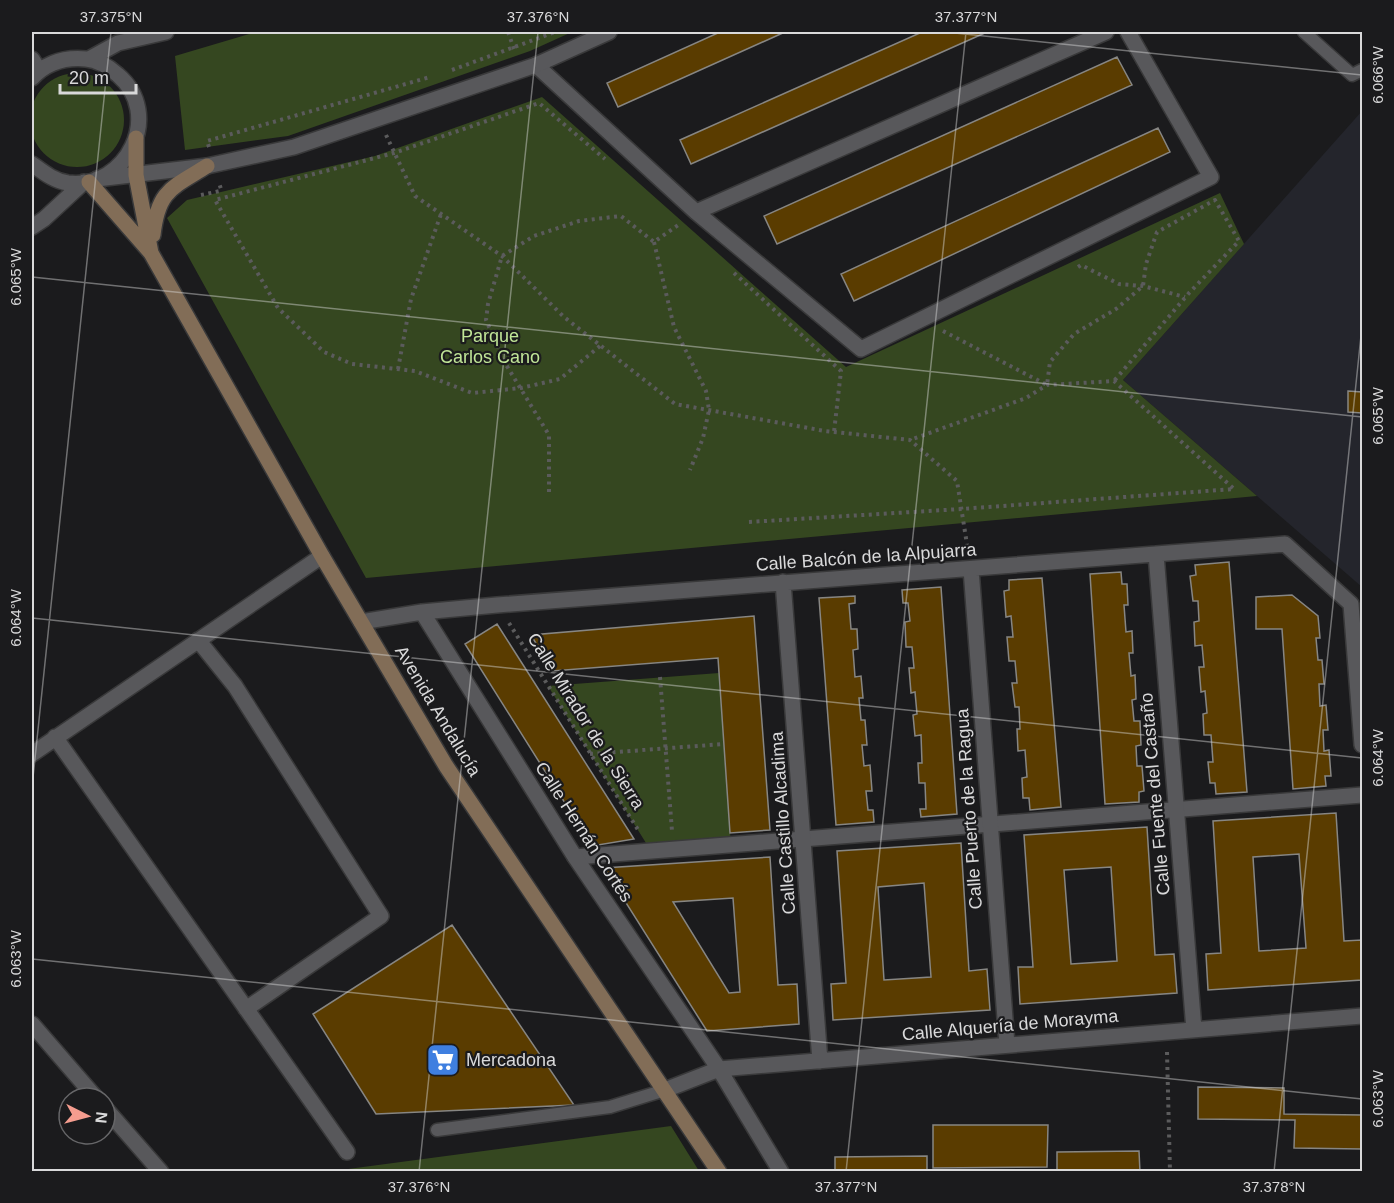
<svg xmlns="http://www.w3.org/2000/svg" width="1394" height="1203" font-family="Arial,sans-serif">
<rect width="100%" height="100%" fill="#1b1b1d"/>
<path fill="#24252c" d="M1362 111V587L1123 380Z"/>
<path fill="#354720" d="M256 32H572L530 51 288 136 185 150 175 56Z
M30 120a47 47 0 1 1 94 0a47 47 0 1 1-94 0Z
M542 97 846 367 1220 193 1244 244 1123 380 1257 496 366 578 167 218 187 200 375 156Z
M719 673 731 845 651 851 548 686Z
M671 1126 699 1171H333Z"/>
<path fill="#5a3c00" stroke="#878683" stroke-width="1.5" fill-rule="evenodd" d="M720 32H785L618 107 607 83Z
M922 32H987L691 164 680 140Z
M1117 57 1132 85 777 244 764 216Z
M1158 128 1170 152 854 301 841 274Z
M1348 391 1362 392V413L1348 412Z
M1229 562 1247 792 1216 794 1215 783H1210L1208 762H1213L1211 735H1204L1203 714 1207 713 1205 691 1201 692 1199 667H1204L1202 645 1195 646 1194 622 1199 621 1198 601H1193L1190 576 1196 575 1195 565Z
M1121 572 1122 584H1127L1128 605H1124L1126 632 1132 631 1133 653H1129L1131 676 1135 675 1136 699 1132 700 1134 721H1140L1141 745 1136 746 1137 766H1142L1144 791 1139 792V802L1105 804 1090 574Z
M1042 578 1061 807 1030 810 1029 798H1023L1022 778 1027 777 1025 750 1018 751 1017 729H1020L1019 707H1015L1012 683H1017L1015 661H1009L1007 637H1013L1011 616 1006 617 1004 591 1009 590V580Z
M941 587 957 814 921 817 920 809H926L925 783H919L918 763H922L921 735 915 736 913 715 917 714 915 692 911 693 909 668H914L912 647H906L905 622 910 621 908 603H903L902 590Z
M1292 595 1318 616 1320 638H1316L1318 660H1322L1324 684H1319L1320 706 1326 705 1328 730H1323L1324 751 1329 750 1331 776H1325L1326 786 1293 789 1282 629H1256V597Z
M855 596V603L849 604 851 629H857L858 649 853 650 855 677 861 676 863 698H859L861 720H865L867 745H862L864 766 870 765 872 791H866L868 810H873L874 822 836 825 819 598Z
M754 616 770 830 730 833 718 658 552 671 531 635Z
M497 624 634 839 592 846 465 644Z
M1336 813 1344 941 1362 940V980L1208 990 1206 954 1221 953 1213 821ZM1299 854 1306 948 1259 951 1253 857Z
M1147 827 1155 955 1174 954 1177 993 1020 1004 1018 967H1033L1024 835ZM1111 867 1117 961 1071 964 1064 870Z
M961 843 969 971 987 969 990 1010 833 1020 831 984 846 983 837 851ZM924 883 931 977 884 980 878 887Z
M770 857 778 985 797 984 799 1024 707 1031 604 868ZM733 898 740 992 729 993 673 902Z
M452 925 574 1105 376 1114 313 1014Z
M1198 1087 1284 1088V1114L1362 1115V1149L1294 1148 1295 1120 1198 1119Z
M933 1125H1048L1047 1167 933 1168Z
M1139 1151 1140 1172H1057V1152Z
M927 1156V1172H835V1157Z"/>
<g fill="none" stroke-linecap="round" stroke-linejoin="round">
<g stroke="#39393a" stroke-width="15">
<path id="service" d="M1304 32 1352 75 1362 70
M437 1130 610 1107 665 1090"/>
</g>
<g stroke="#39393a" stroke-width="18">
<path id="pedestrian" d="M575 857 1362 795"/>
</g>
<g stroke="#39393a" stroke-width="18">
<path id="minor" d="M32 59 39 70
M536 65 696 212 861 349 1211 177 1128 32
M696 212 1106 32
M1156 554 1194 1030
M971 569 1007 1045
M783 582 820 1061
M422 612 575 857 719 1069 781 1172
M361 622 422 612 497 605 1285 544 1351 604 1362 745
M198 640 235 686 381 916 246 1009
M55 737 347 1152
M32 754 322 556
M32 1024 96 1098
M665 1090 719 1069 1362 1016
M105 1108 161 1172"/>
</g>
<g stroke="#39393a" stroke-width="18">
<path id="tertiary" d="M89 59 118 43 166 32
M32 78C46 63 65 57 86 59 98 60 109 67 118 75 164 114 127 190 68 183 54 181 43 172 32 164
M97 179 207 166 294 147 536 65 609 32
M32 227 44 219 84 182"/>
</g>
<g stroke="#39393a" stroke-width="18">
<path id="secondary" d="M136 138V175L151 253
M89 182 151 253 322 556 446 766 719 1172
M153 235C158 190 172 188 207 166"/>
</g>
<path stroke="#5b5b5c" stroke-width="4" stroke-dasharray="3 4.5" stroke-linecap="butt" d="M508 32 514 49
M452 70 555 32
M386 135 415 196 502 256 564 317 675 404 825 431 910 440 957 481 968 551
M209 147 207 141 430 77
M201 195 220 191 221 189 219 183
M654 242 674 327 706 391 709 410 703 438 690 470
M1078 267 1081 265 1119 284 1143 286 1185 297
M734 273 841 371 834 432
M943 331 1047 385 1050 362 1074 334 1116 309 1143 286 1146 264 1157 232 1215 200 1239 241 1189 293 1114 381
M600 346 560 379 521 388 472 393 415 371 352 364 324 352 278 308 215 200 394 153 539 103 605 159
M398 369 411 299 441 214
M549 492V435L505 363 486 320 488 304 502 256 534 236 579 221 621 216 654 242 681 223
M749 522 961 509 1234 489 1114 381 1047 385 1026 398 910 440
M509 623 640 833
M660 677 672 831
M590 754 724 744
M1167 1052 1170 1172"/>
<use href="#service" stroke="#58585b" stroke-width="12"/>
<use href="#pedestrian" stroke="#58585b" stroke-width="15"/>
<use href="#minor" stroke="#58585b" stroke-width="15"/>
<use href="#tertiary" stroke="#58585b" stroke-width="15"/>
<use href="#secondary" stroke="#826d57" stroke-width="15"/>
</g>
<path fill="none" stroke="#d9d9da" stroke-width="1.5" stroke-opacity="0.45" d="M945 32 1362 75M32 277 1362 417M32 618 1362 758M32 787 111 32M32 959 1362 1099M419 1172 538 32M846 1172 966 32M1274 1172 1362 326"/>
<defs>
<g id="supermarket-square" transform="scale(1.725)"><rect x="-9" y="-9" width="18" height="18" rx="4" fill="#3f7fe0" stroke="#1b1b1d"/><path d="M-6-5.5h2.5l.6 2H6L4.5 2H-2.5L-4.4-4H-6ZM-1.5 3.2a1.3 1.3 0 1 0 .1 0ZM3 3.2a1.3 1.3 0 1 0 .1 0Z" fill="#fff"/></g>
</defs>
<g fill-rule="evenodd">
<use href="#supermarket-square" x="443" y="1060"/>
</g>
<g text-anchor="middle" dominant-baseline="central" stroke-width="4.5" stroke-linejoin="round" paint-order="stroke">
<g font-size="18" fill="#c0e597" stroke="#1b1b1d">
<text x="490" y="336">Parque<tspan x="490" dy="21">Carlos Cano</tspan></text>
</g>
<g font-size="18" fill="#d9d9da" stroke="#1b1b1d">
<text transform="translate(866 557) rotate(-4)">Calle Balcón de la Alpujarra</text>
<text transform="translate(438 711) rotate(59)">Avenida Andalucía</text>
<text transform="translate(586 721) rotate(58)">Calle Mirador de la Sierra</text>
<text transform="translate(1155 794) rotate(-95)">Calle Fuente del Castaño</text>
<text transform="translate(969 809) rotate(-94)">Calle Puerto de la Ragua</text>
<text transform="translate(783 823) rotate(-94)">Calle Castillo Alcadima</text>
<text transform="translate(584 832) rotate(57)">Calle Hernán Cortés</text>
<text transform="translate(1010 1025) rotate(-5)">Calle Alquería de Morayma</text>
</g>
<g font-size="18" fill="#d9d9da" stroke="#1b1b1d" text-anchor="start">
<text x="466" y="1060">Mercadona</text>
</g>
</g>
<rect width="1394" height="1203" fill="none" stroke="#1b1b1d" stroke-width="66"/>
<g transform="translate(87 1116) rotate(96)"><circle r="28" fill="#1b1b1d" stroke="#676769" stroke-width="1.5"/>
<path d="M0-4.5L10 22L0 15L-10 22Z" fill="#f59d8f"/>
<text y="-9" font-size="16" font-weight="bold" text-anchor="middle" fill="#d9d9da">N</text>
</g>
<path d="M60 84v9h76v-9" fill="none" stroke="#d9d9da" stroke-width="3"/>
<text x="69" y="84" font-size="18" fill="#d9d9da" stroke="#1b1b1d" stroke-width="4.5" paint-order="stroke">20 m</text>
<rect x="33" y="33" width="1328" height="1137" fill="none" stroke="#d9d9da" stroke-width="2"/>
<g font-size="15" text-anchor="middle" fill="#d9d9da">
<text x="111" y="22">37.375°N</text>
<text x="538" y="22">37.376°N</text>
<text x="966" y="22">37.377°N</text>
<text transform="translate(1378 75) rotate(-90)" y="5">6.066°W</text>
<text transform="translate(16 277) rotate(-90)" y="5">6.065°W</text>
<text transform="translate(1378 416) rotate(-90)" y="5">6.065°W</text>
<text transform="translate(16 618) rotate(-90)" y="5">6.064°W</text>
<text transform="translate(1378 758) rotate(-90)" y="5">6.064°W</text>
<text transform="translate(16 959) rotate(-90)" y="5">6.063°W</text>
<text transform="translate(1378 1099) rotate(-90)" y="5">6.063°W</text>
<text x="419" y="1192">37.376°N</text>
<text x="846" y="1192">37.377°N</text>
<text x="1274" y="1192">37.378°N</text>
</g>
</svg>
